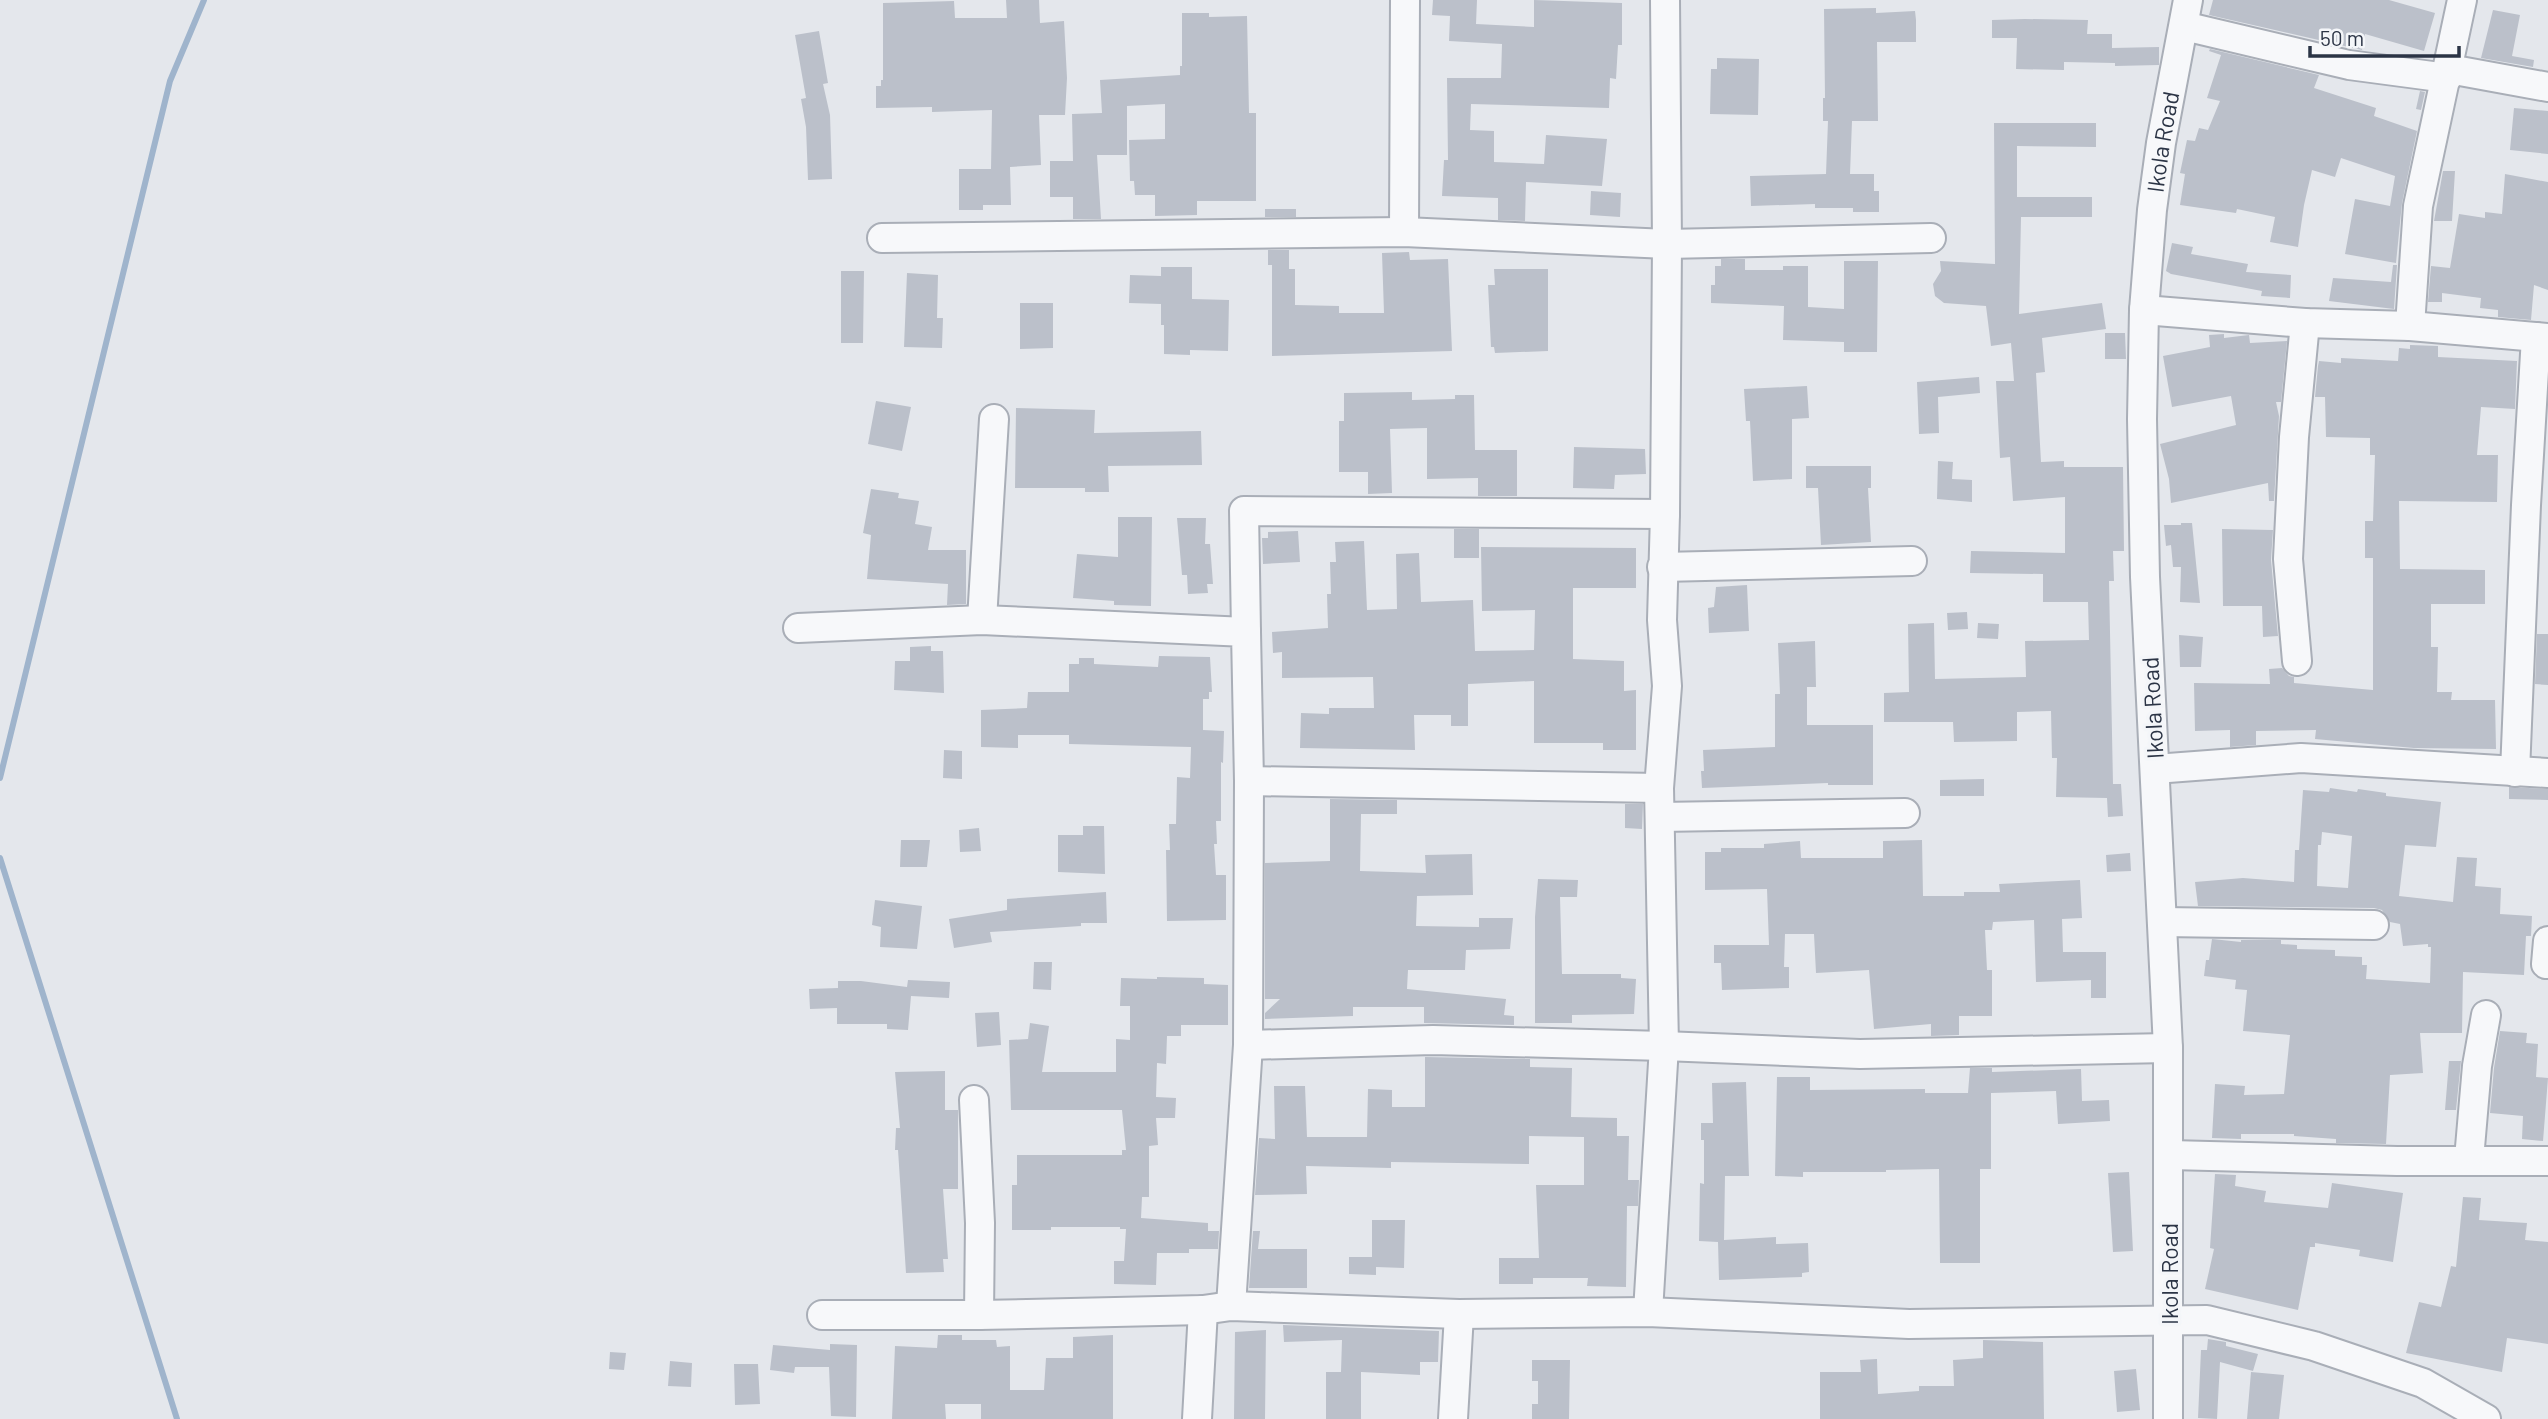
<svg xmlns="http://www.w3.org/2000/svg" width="2548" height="1419" font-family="Barlow,sans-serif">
<rect width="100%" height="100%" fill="#e4e7ec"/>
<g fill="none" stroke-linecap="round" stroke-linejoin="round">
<path stroke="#9fb4cc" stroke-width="6" d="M0 778 170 81 204 0
M0 858 177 1419"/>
</g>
<path fill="#bbc0ca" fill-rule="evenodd" d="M1006 0H1039L1040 23 1064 21 1067 78 1065 115H1039L1041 165 1010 167 1011 205H983V210H959V169H991L992 110 932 112V107L876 108V86H881V80H883V3L954 1 955 18H1007Z
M1433 0H1477L1476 24 1534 27V0L1622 3V45H1618L1616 79 1610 78 1609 108 1471 104 1470 130 1494 131V162L1544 164 1546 135 1607 139 1602 186 1526 182 1525 221 1498 220V198L1442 196 1444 160H1448L1447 78H1501L1502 44 1449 41 1450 16 1432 15Z
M2213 0H2389L2435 13 2424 51 2365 34 2362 50 2209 15Z
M1876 8V13L1915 11 1916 20V42H1877L1878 121H1852L1850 174H1874V191H1879V212H1853V208H1815V204L1751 206 1750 176 1826 174 1828 121H1823V98H1825L1824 9Z
M2493 10 2520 15 2512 56 2534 60 2533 67 2481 58Z
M1182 13H1209V17L1247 16 1249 113H1256V201H1197V215L1155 216V195H1135L1134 181H1130L1129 140 1165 139V104L1127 106V155H1097L1101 219H1073V197H1050V161H1073L1072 114 1102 113 1100 80 1180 75V66H1182Z
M2025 19 2088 20 2087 34H2112V48L2159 47V65L2115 66V63L2064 62V70L2016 69 2017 38H1992V20Z
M819 31 828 83 823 84 830 115 832 179 808 180 806 127 801 99 806 98 795 35Z
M2210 49 2319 75 2314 88 2376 108 2374 116 2417 131 2402 203 2396 263 2345 254 2355 199 2390 206 2395 176 2341 158 2335 177 2312 170 2304 205 2298 247 2270 242 2275 217 2237 209 2236 213 2180 205 2185 174 2180 173 2187 140 2195 141 2199 128 2208 130 2220 101 2207 98 2221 55 2209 51Z
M1717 58 1759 59 1758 115 1710 114 1711 69H1717Z
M2420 91 2425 92 2421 110 2416 109Z
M2514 108 2548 111V154L2510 150Z
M1994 123H2096V147L2017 146V197H2092V217H2021L2019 314 2102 303 2106 329 2042 338 2045 372 2036 373 2041 462 2064 461V467H2123L2124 551H2113L2114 581H2109L2113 784H2121L2123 816 2108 817 2107 798 2056 797 2057 758H2052L2051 711 2017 712V741L1954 742 1953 722H1884V693L1909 692 1908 624 1934 623 1935 679 2026 677 2025 641 2089 640 2088 602H2043V574L1970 573 1971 551 2065 553V497L2013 501 2010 457 2000 458 1996 381H2014L2011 343 1991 346 1986 306 1944 303 1935 296 1933 284 1941 271 1940 261 1995 264Z
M2443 171H2455L2452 221H2434Z
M2505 174 2548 182V290L2534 285 2531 320 2498 317V310L2480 308 2481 298 2442 293V302H2428L2431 266 2450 268 2459 214 2485 218V212L2502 214Z
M1591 191 1621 193 1620 217 1590 215Z
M1265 209H1296V217H1265Z
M2172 243 2193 247 2191 254 2248 264 2246 272 2291 275 2290 298 2261 296 2262 291 2171 274 2166 271Z
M1268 250H1289V269H1295V305L1339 306V313H1384L1382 253 1409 252 1410 260 1448 259 1452 351 1272 356V265H1268Z
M1721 259H1745V270H1783V266H1808V307L1844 309V261H1878L1877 352H1844V342L1783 340 1784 306 1711 303V285H1715V266H1721Z
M2393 265H2397L2394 309 2329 301 2333 278 2391 282Z
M1161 267H1192V299L1229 300 1228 351 1190 350V355L1164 354V325H1161V304L1129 303 1130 275 1161 276Z
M1494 269H1548V351L1495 353 1494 347H1491L1488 285H1495Z
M841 271H864L863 343H841Z
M907 273 938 275 937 318H943L942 348 904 347Z
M1020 303H1053V348L1020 349Z
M2105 333H2125L2126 359H2105Z
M2224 334V338L2249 335 2250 343 2287 341 2281 402H2276L2279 416 2274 501H2269L2268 483 2171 503 2169 479 2160 444 2236 425 2231 396 2172 407 2163 356 2210 347 2209 335Z
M2410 345 2438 346V357L2517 361 2515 409 2481 407 2477 455H2498L2497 502 2399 501 2400 569 2485 570V604H2431V647H2438L2437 692H2452L2451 700H2495L2496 749 2414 748 2315 739 2316 730 2256 731V745L2230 747V730L2195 731 2194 683 2270 684 2269 669 2282 668 2289 676 2294 677V683L2373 690V558H2365V521H2373L2375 455H2370V438L2326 437 2325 397H2315L2318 366 2319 361 2341 363V358L2398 361 2399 348 2410 349Z
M1979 377 1980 393 1938 397 1939 433 1919 434 1917 382Z
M1807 386 1809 418 1792 419V479L1753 481 1750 421H1746L1744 389Z
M1412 392V400L1455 399V395H1474L1475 450H1517V496H1478V478L1427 479V428L1390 429 1392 493 1368 494V472H1339V421H1344V393Z
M876 401 911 407 902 451 868 444Z
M1016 408 1095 410 1094 433 1201 431 1202 465 1108 466 1109 492H1085V488H1015Z
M1574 447 1645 449 1646 474 1615 475 1614 489 1573 488Z
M1938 461 1953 462 1952 479 1972 480V502L1937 499Z
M1806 466H1871V488H1868L1871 542 1821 545 1818 488H1806Z
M871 489 899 493 898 498 919 501 915 524 932 527 928 550H966V604L947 605 948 584 867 579 871 535 863 533Z
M1118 517H1152L1151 606 1114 605V601L1073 598 1077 554 1118 557Z
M1177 518H1206L1205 544H1210L1213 584H1207L1208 593 1188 594 1187 575H1182Z
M2181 523H2192L2200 603 2180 602 2181 567H2173L2171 545 2166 546 2164 525H2181Z
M1454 529H1479V558H1454Z
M2222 529 2273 530 2271 560 2278 636 2263 637 2262 606H2223Z
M1298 531 1300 562 1263 564 1262 538H1268V532Z
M1364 541 1367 610 1397 609 1396 554 1419 553 1421 602 1473 600 1475 651 1534 650 1535 610 1482 611 1481 547 1636 548V588H1573V659L1624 661V691L1636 690V750H1603V743H1534V681L1468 684V726H1451V715H1414L1415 750 1300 748 1301 713 1329 714V708H1374L1373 677 1282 678V652L1273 653 1272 632 1328 628 1327 594H1331L1330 562H1336L1335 542Z
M1747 585 1749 631 1709 633 1708 608 1714 607 1716 587Z
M1967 612 1968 629 1948 630 1947 613Z
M1978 623 1999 624 1998 639 1977 638Z
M2537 634H2548V685L2535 684Z
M2179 635 2203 637 2201 667H2180Z
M1815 641 1816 687H1807V725H1873V785H1828V783L1702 788 1701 771H1704L1703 750 1775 747V694H1780L1778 643Z
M931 646V651H943L944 693 894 690 895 661H910V647Z
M1159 656 1210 657 1212 692H1209V699H1203V730L1224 731 1223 763 1221 762V821H1216L1217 844H1214L1216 875H1226V920L1167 921 1166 850H1170L1169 824H1176L1177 777 1190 778 1191 747 1069 744V735H1018V748L981 747V710L1027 708 1028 692H1069V664H1079V658H1094V664L1158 667Z
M944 750 962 751V779L943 778Z
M1984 779V796H1940V780Z
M2509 787 2548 789V800L2509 799Z
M2330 788 2357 792 2358 789 2386 793V796L2441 802 2436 847 2405 845 2399 896 2453 902 2457 857 2477 858 2475 886 2501 888 2500 914 2532 916 2531 936H2526L2524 975 2463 972 2462 1033H2420L2423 1073 2390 1075 2386 1144 2336 1143V1139L2294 1136V1134H2241V1139L2212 1138 2215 1084 2245 1086 2244 1095 2284 1094 2290 1035 2243 1031 2247 990 2235 989 2236 980 2204 976 2206 960H2209L2212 939 2241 942V940H2281V944L2297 945V949L2335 950V956L2362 957V965H2367L2366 979 2430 983 2431 947H2428V944L2403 946 2400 924 2390 922 2382 910 2374 908 2198 906 2195 882 2243 878 2294 882 2295 850H2299L2303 790 2329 792ZM2322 832 2352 836 2348 888 2317 886 2318 845H2321Z
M1330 799 1397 800V814H1361L1360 871 1426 873 1425 855 1472 854 1473 895 1417 896 1416 926 1479 927V918H1513L1510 949 1466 950 1465 970H1408L1407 989 1506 999 1504 1015 1514 1016V1025L1424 1023V1007H1353V1016L1265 1019V1013L1280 999H1265V863L1330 861Z
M1625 804H1643L1642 829 1625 828Z
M1083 826H1104L1105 874 1058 872V835H1083Z
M979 828 981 851 960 852 959 830Z
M901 840H930L927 867H900Z
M1922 840 1923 896H1964V892H2000L1999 884 2080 880 2082 918 2062 919 2063 952H2106V998H2091V980L2036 982 2034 920 1993 922 1992 930H1985L1987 970H1992V1016H1959V1035L1931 1036V1024L1874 1029 1869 970 1816 973 1814 934H1785L1784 967H1789V988L1722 990 1721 963H1714V945H1769L1767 889 1705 890V852H1721V848H1764V844L1800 841 1801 858H1883V841Z
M2130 853 2131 871 2107 872 2106 855Z
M1538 879 1578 880 1577 897H1560L1562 974H1621V978L1636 979 1634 1014 1572 1015V1023H1535V917Z
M1106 892 1107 923H1081V926L990 932 992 942 954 948 949 919 1007 910V899Z
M875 900 922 906 917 949 880 947 881 927 872 925Z
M1034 962H1052L1051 990 1033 989Z
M1157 977 1204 978V984L1228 985V1025H1181V1036H1167L1166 1064 1157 1063 1156 1097 1176 1098 1175 1118H1156L1158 1145 1149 1146V1197H1142L1141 1218 1208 1223V1231H1219L1218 1249H1189V1253H1157L1156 1285 1114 1284V1261H1124L1126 1229H1120V1227H1051V1230H1012V1185H1017V1155H1122V1150H1126L1122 1110H1011L1009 1040 1028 1039 1030 1023 1049 1026 1042 1072H1116V1039L1130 1040V1006H1120L1121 978 1157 979Z
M908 980 950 982 949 998 911 996 908 1030 887 1029V1024H837V1008L810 1009 809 989 838 988V981H861L907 987Z
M999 1012 1001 1045 977 1047 975 1013Z
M2500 1031 2527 1033 2526 1043 2538 1044 2536 1077 2548 1078 2543 1141 2522 1139 2523 1116 2490 1113 2494 1068Z
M1425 1057 1530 1059V1067L1572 1068 1571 1117 1617 1118V1136H1629L1628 1180H1639L1638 1206H1627L1626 1287 1587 1286 1588 1278H1533V1284H1499V1258H1539L1536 1185H1584V1137L1529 1136V1164L1391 1162V1168L1306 1166 1307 1194 1255 1195 1259 1138 1275 1139 1274 1086H1305L1307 1137H1367L1368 1089 1392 1090V1107H1425Z
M2449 1061H2461L2456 1110H2445Z
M1970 1068H1992V1072L2081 1069 2082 1101 2109 1100 2110 1121 2058 1124 2056 1091 1991 1093V1169H1980V1263H1940L1939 1169 1886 1170V1172H1803V1177L1775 1176 1777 1077H1810V1090L1925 1089V1093H1968Z
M945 1071V1110H958V1189H943L948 1259H943L944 1272 906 1273 898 1150H895L896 1128H900L895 1072Z
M1746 1082 1749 1176H1725L1724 1240 1776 1237V1244L1808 1243 1809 1272 1802 1273V1277L1719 1280 1718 1242 1699 1241 1700 1183 1704 1184V1140H1701V1123H1713L1712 1083Z
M2129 1172 2133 1251 2113 1252 2108 1173Z
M2215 1174 2236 1175 2235 1186 2266 1191 2264 1202 2328 1208 2332 1183 2403 1193 2393 1262 2359 1256 2360 1250 2315 1243V1247H2310L2298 1310 2205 1289 2214 1249 2210 1248Z
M2463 1197 2481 1198 2479 1220 2527 1223 2525 1240 2548 1242V1344L2507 1338 2502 1372 2406 1353 2419 1302 2441 1307 2451 1266 2456 1267Z
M1372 1220H1405L1404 1268 1376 1267V1275L1349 1274V1257H1372Z
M1253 1231H1260L1258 1249H1307V1288H1249Z
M1283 1325 1439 1331 1438 1362H1420V1375L1361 1372V1419H1326V1372H1341L1342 1340 1284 1342Z
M1266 1330 1265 1419H1234L1235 1332Z
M938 1335H962V1340H996L997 1347 1010 1346V1390H1044L1046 1358H1073V1337L1113 1335V1419H981V1404H945L946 1419H892L895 1346 937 1348Z
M2208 1339 2226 1342V1346L2258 1354 2253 1371 2220 1362 2217 1419 2198 1418 2201 1350H2207Z
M1983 1340 2043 1342 2044 1419H1820V1372H1861L1860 1360 1877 1359 1878 1394 1919 1391V1386H1954L1953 1360 1983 1358Z
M830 1344 857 1345 856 1417 831 1416 829 1367H795L794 1373 770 1370 773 1345 830 1350Z
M610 1352 626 1353 624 1370 609 1369Z
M1532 1360H1570L1569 1419H1532V1404H1538V1381H1532Z
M670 1361 692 1363 691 1387 668 1386Z
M734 1364H758L760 1404 735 1405Z
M2136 1369 2140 1410 2117 1412 2114 1371Z
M2251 1372 2284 1375 2279 1419H2247Z"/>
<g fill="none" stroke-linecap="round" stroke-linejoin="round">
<g stroke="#a9aeb7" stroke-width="32">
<g id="minor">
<path d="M2184 26 2349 65 2447 78"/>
<path d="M2449 69 2548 87"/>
<path d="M1404 232 1405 0"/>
<path d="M882 238 1404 232 1667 244 1931 238"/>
<path d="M2144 310 2305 323 2410 326 2548 338"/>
<path d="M2410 326 2418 206 2462 0"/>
<path d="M1662 567 1912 561"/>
<path d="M982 620 994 419"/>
<path d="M798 628 982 620 1246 632 1249 781 1248 1045 1231 1306"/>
<path d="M1246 632 1244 511 1665 514"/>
<path d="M2297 661 2288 559 2294 437 2305 323"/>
<path d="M2155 769 2301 758 2548 773"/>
<path d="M2515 772 2526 505 2536 337"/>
<path d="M1249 781 1659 788"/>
<path d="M1660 817 1905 813"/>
<path d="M2162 922 2374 925"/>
<path d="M2546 964 2548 941"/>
<path d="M1248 1045 1433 1040 1664 1046 1860 1054 2168 1048"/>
<path d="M974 1100 980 1223 979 1315"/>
<path d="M2170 1155 2397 1161H2548"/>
<path d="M2469 1159 2477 1066 2486 1015"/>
<path d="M1648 1312 1664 1046 1659 788 1667 686 1662 620 1665 514 1667 244 1665 0"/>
<path d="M822 1315H979L1203 1310 1231 1306 1459 1314 1648 1312 1909 1324 2207 1320 2314 1346 2423 1383 2486 1419"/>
<path d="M1197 1419 1203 1310"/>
<path d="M1453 1419 1459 1314"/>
<path id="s1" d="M2168 1419V1048L2145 577 2142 419 2144 310 2152 210 2161 143 2188 0"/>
</g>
</g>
<use href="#minor" stroke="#f7f8fa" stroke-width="28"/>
</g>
<g text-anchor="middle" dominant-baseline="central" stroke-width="7" stroke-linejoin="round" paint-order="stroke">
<g font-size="23" fill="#2b3445" stroke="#f4f6f9">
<text stroke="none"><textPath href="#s1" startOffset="1279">Ikola Road</textPath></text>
<text transform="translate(2152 708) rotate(-93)">Ikola Road</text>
<text transform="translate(2169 1274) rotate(-90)">Ikola Road</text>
</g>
</g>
<path d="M2310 46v10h149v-10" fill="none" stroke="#2b3445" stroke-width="3.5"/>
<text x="2320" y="46" font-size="21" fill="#2b3445" stroke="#f4f6f9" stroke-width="5" paint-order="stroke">50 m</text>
</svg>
